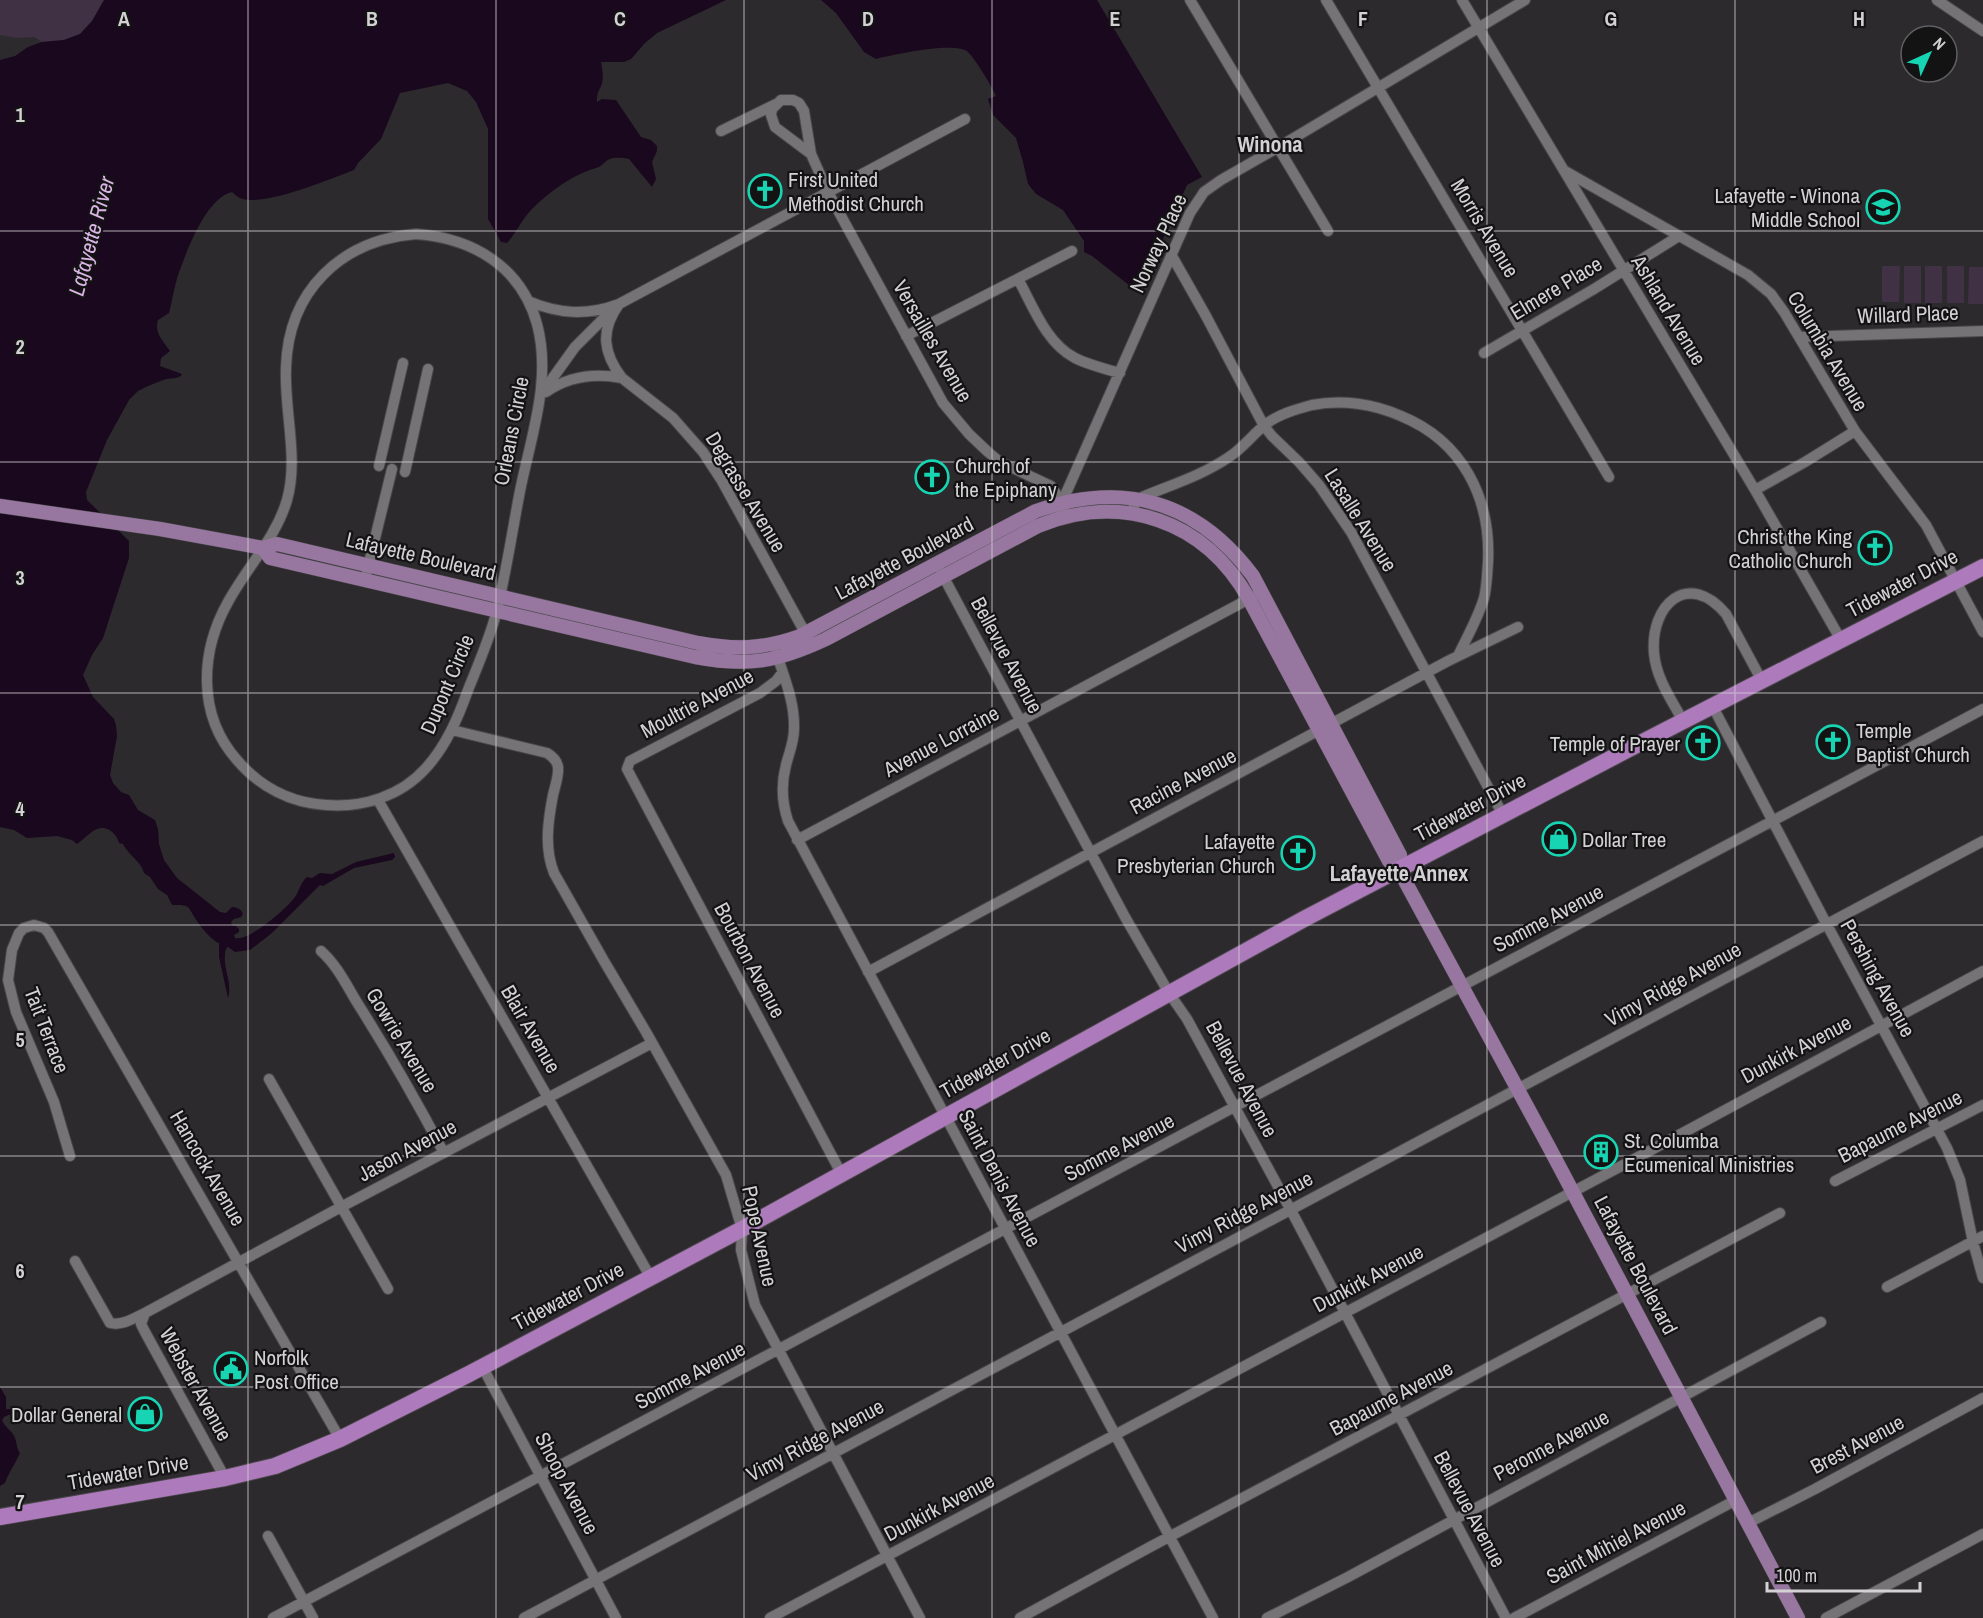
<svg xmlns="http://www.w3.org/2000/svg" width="1983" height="1618" font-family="'Archivo Narrow',sans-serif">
<rect width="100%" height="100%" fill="#2c2a2d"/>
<path fill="#403145" d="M0 0H104L92 21 80 34 64 40 42 42 34 37 16 38 0 35Z
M1882 266H1900L1899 302H1882Z
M1904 266H1921V303H1904Z
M1925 266H1942V303H1925Z
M1947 266H1964V303H1947Z
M1969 267H1983V304H1968Z"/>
<path fill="#1a081e" d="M104 0H726L657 33 645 43 631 59 624 62H601C602 69 604 76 602 83 600 90 596 93 597 102L602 99 616 100 641 137 651 140 657 146V151L652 162 656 179 652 187 629 159C623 158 616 157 610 159 606 160 603 165 599 167 574 174 551 190 532 209 522 219 517 232 507 243L501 242 488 219V129L476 102 467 91 448 83 400 93 381 139 358 163 354 170C330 179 262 208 240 198 237 197 235 194 232 192 208 197 189 245 181 267 175 281 173 298 169 313L158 320C154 333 163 341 170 351L161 358 160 366 182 374 181 376 176 378 166 379 148 386 138 391 129 400 107 440 86 492 87 500 129 541V558L103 638 92 655 83 675 93 697 114 719 116 725 117 736 110 775 113 783 121 792 129 795 138 810 155 820 158 829 159 844 164 860 177 878 220 912 226 913 232 907C237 907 241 909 243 914L241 917 234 919 231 922 232 925 236 926 239 929V932L234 935 235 938C250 941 286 909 295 897 300 890 300 883 307 877L312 878 320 873 332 874 356 862 394 853 395 857 392 860 354 868 323 886 320 885 272 933 250 950 235 952 228 947 226 949C221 967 233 980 228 998L219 957V943C212 941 199 925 195 918 187 905 190 905 172 905L167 895 158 889 150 877 144 873C141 861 129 856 123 844L119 843C116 832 105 823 93 831 87 835 83 840 77 844L72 840 57 836 27 838 14 830 0 827V60L15 56 28 47 42 42 64 40 80 34 92 21Z
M821 0H1097L1202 177 1187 185 1139 293 1092 256 1084 252V241L1063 210 1036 194 1028 184 1023 162 1016 138 993 115 988 99 996 96C991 85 976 60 968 52 955 41 893 55 876 59L864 52 836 13Z
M0 1387 6 1397V1409H13L11 1414 4 1417 2 1420C5 1428 13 1431 15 1438 17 1444 16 1447 20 1453 15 1464 9 1472 5 1483L0 1486Z"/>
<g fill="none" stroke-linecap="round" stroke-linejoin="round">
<g stroke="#4a474b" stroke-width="12">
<path id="minor" d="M1190 0 1328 231
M1326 0 1609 477
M1462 0 1755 490 1841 640
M1937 0 1983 31
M721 131 776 104
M811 154 804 111 799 103 793 100H781L772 109 771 115 775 127 811 154 828 192 943 403 969 434 988 452 1000 462 1051 486 1062 503
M1565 171 1748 275 1771 294 1784 312 1855 431 1926 525 1983 632
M416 234C472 238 521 266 537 324 552 380 531 436 520 491 512 532 506 574 496 614 489 640 478 665 468 690 458 718 446 746 426 768 401 796 363 808 326 805 291 803 260 787 237 760 197 715 200 652 228 602 247 567 276 538 287 500 299 458 284 411 286 368 288 291 341 240 416 234Z
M1172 256 1206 316 1264 426 1272 436 1299 462 1319 485 1351 532 1503 815
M1018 279C1033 306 1046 343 1075 358 1089 365 1105 369 1120 373
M528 301C559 314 587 316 619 304L965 119
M619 304C600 331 603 353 622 378L673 418 703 452 722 481 808 638
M906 336 1072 251
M1799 337 1983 331
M1484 353 1594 289 1679 236
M546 392C569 376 595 373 622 378
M542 393 575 347 611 311
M379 466 403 363
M405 472 428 369
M1755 490 1805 462 1855 431
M1059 509 1190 213 1204 192 1221 180 1277 148 1525 0
M1131 513 1136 502 1142 497C1171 485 1203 475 1229 457 1243 448 1253 434 1266 424 1279 414 1297 409 1312 405 1342 399 1374 404 1401 416 1462 441 1491 497 1488 562 1487 574 1487 586 1484 598 1478 618 1467 637 1458 656
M941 572 1125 917 1169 993 1187 1019 1294 1216 1506 1618
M365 579 392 469
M776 652C784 677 795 702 794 729 794 742 789 753 786 765 781 784 782 803 788 821L1213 1618
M782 673 776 681 760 693 630 761 627 769 841 1173
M1712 705 1826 923 1947 1148 1960 1180 1973 1242 1983 1278
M1683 721C1671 699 1656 678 1654 653 1650 605 1688 569 1726 614L1762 681
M452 730 547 753C552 756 557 760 558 767 559 776 555 786 553 795 548 821 544 848 554 873L604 961 646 1032 726 1175 742 1229 741 1250 755 1305 920 1618
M378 800 651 1278
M797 840 1262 592
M321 951C337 965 347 986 358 1004 389 1053 417 1102 444 1153
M868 972 1448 661 1518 627
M269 1079 388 1289
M70 1156 54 1102 16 1012 8 980 12 950 19 933 24 928 34 925 44 928 48 932 340 1439
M1835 1181 1983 1105
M75 1261 110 1323C122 1326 134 1318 145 1313
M1887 1287 1983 1236
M482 1366 616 1618
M225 1478 145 1332 141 1324 145 1313 341 1207 652 1043
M1748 1523 1815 1489 1983 1398
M268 1536 313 1618
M273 1618 1983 709
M524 1618 1983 841
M770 1618 1627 1163 1983 971
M1020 1618 1150 1547 1780 1213
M1267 1618 1348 1577 1821 1322
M1514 1618 1736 1500
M1826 1618 1983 1534"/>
</g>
<g stroke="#4a474b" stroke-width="15">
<path id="major" d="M0 506 160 529 263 548 277 544 698 643C735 650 764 649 800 636L1036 511C1123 480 1197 501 1253 576L1400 855 1399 870
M263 548 270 558 695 657C748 667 777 662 826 639L1038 526C1121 492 1205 520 1249 599L1389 861 1399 870 1549 1147 1798 1618"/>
</g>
<g stroke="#4a474b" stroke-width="18">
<path id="highway" d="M0 1517 225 1478 275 1466 340 1439 469 1374 742 1229 1304 919 1627 750 1983 567"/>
</g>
<use href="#minor" stroke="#767377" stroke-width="10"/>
<use href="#major" stroke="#9777a0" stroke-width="14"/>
<use href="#highway" stroke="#ad7abb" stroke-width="16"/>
</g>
<path fill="none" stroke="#d3d1d4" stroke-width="1.5" stroke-opacity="0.55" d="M248 0V1618M496 0V1618M744 0V1618M992 0V1618M1239 0V1618M1487 0V1618M1735 0V1618M0 231H1983M0 462H1983M0 693H1983M0 925H1983M0 1156H1983M0 1387H1983"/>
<defs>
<g id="church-ring" transform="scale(1.725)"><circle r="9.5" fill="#141314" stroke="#17d5b2" stroke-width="1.5"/><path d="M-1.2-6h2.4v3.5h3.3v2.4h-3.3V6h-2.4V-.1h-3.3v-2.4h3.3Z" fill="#17d5b2"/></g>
<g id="school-ring" transform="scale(1.725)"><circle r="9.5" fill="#141314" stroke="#17d5b2" stroke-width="1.5"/><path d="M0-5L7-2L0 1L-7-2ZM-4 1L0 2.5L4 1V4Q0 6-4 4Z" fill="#17d5b2"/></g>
<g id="shop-ring" transform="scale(1.725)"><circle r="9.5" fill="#141314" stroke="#17d5b2" stroke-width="1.5"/><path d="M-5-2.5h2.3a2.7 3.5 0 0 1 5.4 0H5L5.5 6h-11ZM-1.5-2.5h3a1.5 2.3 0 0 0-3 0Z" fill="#17d5b2"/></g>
<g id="building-ring" transform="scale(1.725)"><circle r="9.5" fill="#141314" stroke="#17d5b2" stroke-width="1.5"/><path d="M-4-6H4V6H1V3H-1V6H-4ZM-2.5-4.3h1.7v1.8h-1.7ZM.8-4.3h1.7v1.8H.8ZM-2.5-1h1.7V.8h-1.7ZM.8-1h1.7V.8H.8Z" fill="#17d5b2"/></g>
<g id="civic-ring" transform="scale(1.725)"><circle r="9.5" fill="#141314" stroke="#17d5b2" stroke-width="1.5"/><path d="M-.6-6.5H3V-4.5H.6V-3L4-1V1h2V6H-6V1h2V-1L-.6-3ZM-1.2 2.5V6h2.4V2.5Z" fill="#17d5b2"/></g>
</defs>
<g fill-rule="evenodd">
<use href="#church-ring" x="765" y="191"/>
<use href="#school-ring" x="1883" y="207"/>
<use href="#church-ring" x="932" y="477"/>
<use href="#church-ring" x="1875" y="548"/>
<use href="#church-ring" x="1833" y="742"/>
<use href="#church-ring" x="1703" y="743"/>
<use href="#shop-ring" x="1559" y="839"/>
<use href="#church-ring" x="1298" y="853"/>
<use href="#building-ring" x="1601" y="1152"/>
<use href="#civic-ring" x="231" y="1369"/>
<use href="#shop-ring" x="145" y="1414"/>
</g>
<g text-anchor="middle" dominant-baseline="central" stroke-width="4.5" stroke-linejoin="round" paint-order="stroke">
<g font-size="21" fill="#d3d1d4" stroke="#141314" text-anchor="start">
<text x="788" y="179">First United<tspan x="788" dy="24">Methodist Church</tspan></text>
<text x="1860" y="195" text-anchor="end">Lafayette - Winona<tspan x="1860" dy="24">Middle School</tspan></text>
<text x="955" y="465">Church of<tspan x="955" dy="24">the Epiphany</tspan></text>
<text x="1852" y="536" text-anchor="end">Christ the King<tspan x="1852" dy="24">Catholic Church</tspan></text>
<text x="1856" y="730">Temple<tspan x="1856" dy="24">Baptist Church</tspan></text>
<text x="1680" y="743" text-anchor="end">Temple of Prayer</text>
<text x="1582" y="839">Dollar Tree</text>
<text x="1275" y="841" text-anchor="end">Lafayette<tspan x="1275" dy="24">Presbyterian Church</tspan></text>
<text x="1624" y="1140">St. Columba<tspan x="1624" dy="24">Ecumenical Ministries</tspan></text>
<text x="254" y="1357">Norfolk<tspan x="254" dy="24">Post Office</tspan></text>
<text x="122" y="1414" text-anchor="end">Dollar General</text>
</g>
<g font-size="21" fill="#d3d1d4" stroke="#141314">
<text transform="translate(1485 228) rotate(59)">Morris Avenue</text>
<text transform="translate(1158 243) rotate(-65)">Norway Place</text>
<text transform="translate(1556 288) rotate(-31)">Elmere Place</text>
<text transform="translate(1669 310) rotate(59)">Ashland Avenue</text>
<text transform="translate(1908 314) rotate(-2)">Willard Place</text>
<text transform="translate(933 341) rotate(60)">Versailles Avenue</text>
<text transform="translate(1828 351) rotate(59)">Columbia Avenue</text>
<text transform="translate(511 431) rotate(-79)">Orleans Circle</text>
<text transform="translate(746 492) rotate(59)">Degrasse Avenue</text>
<text transform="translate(1361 520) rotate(58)">Lasalle Avenue</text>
<text transform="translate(421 556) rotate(13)">Lafayette Boulevard</text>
<text transform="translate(904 558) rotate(-28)">Lafayette Boulevard</text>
<text transform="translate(1902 583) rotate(-28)">Tidewater Drive</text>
<text transform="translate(1007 655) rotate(62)">Bellevue Avenue</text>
<text transform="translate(447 684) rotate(-67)">Dupont Circle</text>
<text transform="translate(697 703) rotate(-28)">Moultrie Avenue</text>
<text transform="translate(941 741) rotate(-28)">Avenue Lorraine</text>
<text transform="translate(1183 781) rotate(-28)">Racine Avenue</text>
<text transform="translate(1470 807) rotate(-28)">Tidewater Drive</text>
<text transform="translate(1548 918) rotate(-28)">Somme Avenue</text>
<text transform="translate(750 960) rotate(62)">Bourbon Avenue</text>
<text transform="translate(1878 978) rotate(61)">Pershing Avenue</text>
<text transform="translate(1673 984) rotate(-29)">Vimy Ridge Avenue</text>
<text transform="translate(531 1029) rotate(60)">Blair Avenue</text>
<text transform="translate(47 1030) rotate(69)">Tait Terrace</text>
<text transform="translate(402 1040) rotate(59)">Gowrie Avenue</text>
<text transform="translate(1796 1049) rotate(-28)">Dunkirk Avenue</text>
<text transform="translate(995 1063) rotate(-29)">Tidewater Drive</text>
<text transform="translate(1242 1079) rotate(62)">Bellevue Avenue</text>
<text transform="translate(1900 1126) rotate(-27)">Bapaume Avenue</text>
<text transform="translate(1119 1147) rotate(-28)">Somme Avenue</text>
<text transform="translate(407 1150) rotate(-28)">Jason Avenue</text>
<text transform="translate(208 1168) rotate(60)">Hancock Avenue</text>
<text transform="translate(1000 1178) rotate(62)">Saint Denis Avenue</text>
<text transform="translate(1244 1212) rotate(-28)">Vimy Ridge Avenue</text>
<text transform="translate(760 1236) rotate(78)">Pope Avenue</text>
<text transform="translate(1636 1265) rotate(62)">Lafayette Boulevard</text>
<text transform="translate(1368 1278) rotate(-28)">Dunkirk Avenue</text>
<text transform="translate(568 1296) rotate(-28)">Tidewater Drive</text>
<text transform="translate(690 1375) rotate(-28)">Somme Avenue</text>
<text transform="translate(196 1384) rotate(61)">Webster Avenue</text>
<text transform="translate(1391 1398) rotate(-28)">Bapaume Avenue</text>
<text transform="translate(815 1440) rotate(-28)">Vimy Ridge Avenue</text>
<text transform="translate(1857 1444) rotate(-28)">Brest Avenue</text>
<text transform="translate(1551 1445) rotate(-28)">Peronne Avenue</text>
<text transform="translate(128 1472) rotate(-10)">Tidewater Drive</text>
<text transform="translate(567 1483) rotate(62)">Shoop Avenue</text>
<text transform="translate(939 1507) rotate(-28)">Dunkirk Avenue</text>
<text transform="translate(1470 1509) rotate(62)">Bellevue Avenue</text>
<text transform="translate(1616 1542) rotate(-28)">Saint Mihiel Avenue</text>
</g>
<g font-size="22" font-weight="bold" fill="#d3d1d4" stroke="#141314">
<text x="1270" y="144">Winona</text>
<text x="1399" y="873">Lafayette Annex</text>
</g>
<g font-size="22" font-style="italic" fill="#dab4e5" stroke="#141314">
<text transform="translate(91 236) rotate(-75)">Lafayette River</text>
</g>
</g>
<g font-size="20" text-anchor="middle" font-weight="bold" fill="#d3d1d4" stroke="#141314" stroke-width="4.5" stroke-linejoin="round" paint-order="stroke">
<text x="124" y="26">A</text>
<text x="372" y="26">B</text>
<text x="620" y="26">C</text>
<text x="868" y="26">D</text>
<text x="1115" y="26">E</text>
<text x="1363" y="26">F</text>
<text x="1611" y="26">G</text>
<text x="1859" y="26">H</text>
<text x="20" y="122">1</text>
<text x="20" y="354">2</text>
<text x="20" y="585">3</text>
<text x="20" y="816">4</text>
<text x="20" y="1047">5</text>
<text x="20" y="1278">6</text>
<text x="20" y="1509">7</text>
</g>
<g transform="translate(1929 54) rotate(45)"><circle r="28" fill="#141314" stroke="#605f61" stroke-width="1.5"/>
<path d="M0-4.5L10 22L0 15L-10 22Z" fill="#17d5b2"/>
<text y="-9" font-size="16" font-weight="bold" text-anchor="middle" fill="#d3d1d4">N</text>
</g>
<path d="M1767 1582v9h153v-9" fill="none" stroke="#d3d1d4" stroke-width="3"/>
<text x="1776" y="1582" font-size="18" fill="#d3d1d4" stroke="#141314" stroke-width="4.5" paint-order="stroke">100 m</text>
</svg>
